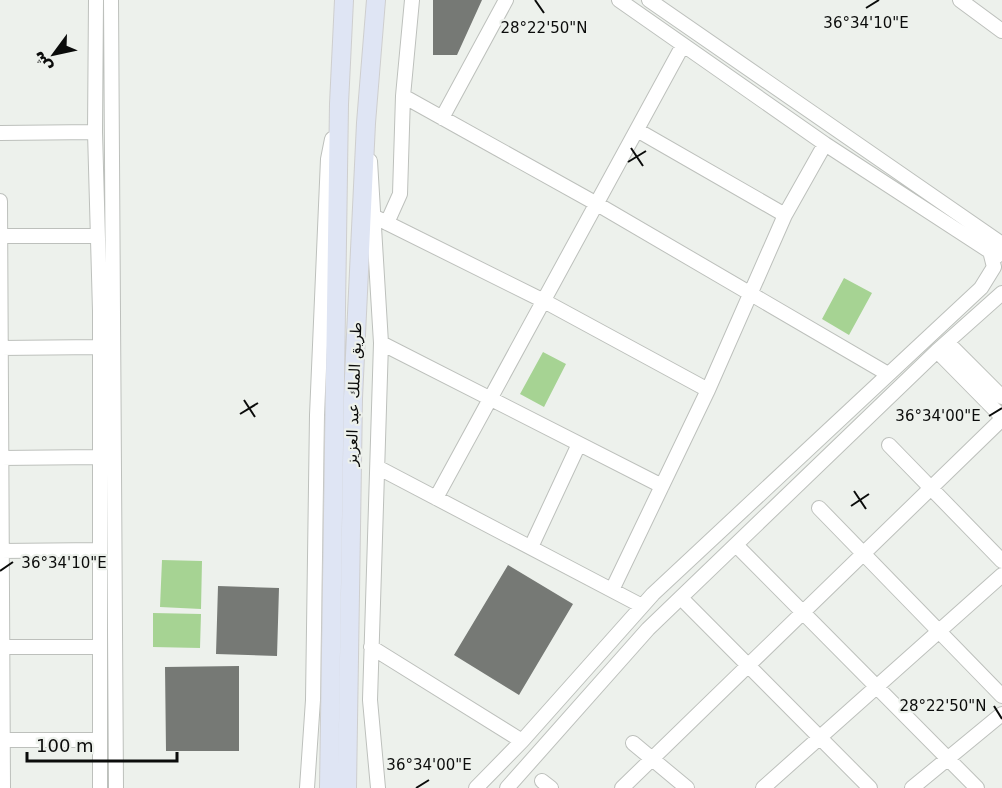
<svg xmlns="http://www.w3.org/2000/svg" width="1002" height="788" font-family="'DejaVu Sans',Vazirmatn,sans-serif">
<rect width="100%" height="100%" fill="#edf1ec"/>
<path fill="#a6d393" d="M844 278 872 293 849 335 822 319Z
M543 352 566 364 544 407 520 394Z
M162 560 202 561 201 609 160 607Z
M153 613 201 614 200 648 153 647Z"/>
<path fill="#767975" d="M433 0H482L457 55H433Z
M508 565 573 604 519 695 454 655Z
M218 586 279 588 277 656 216 654Z
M239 666V751H166L165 667Z"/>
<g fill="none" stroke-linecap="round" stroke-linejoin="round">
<g stroke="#bdc0bc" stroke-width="16">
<path id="minor" d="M96 0 95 132 100 311V788
M111 0 116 788
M619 0 825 144 997 256
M649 0 1002 244
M960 0 1002 31
M403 96 597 204 888 374
M442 118 506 0
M637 130 785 215
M0 133 95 132
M370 161 381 343 370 700 378 788
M0 201 3 788
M373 216 544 301 708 390
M387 223 400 194 403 96 412 0
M0 236H98
M947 342 1002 397
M381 343 662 486
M0 348 100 347
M937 351 1002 417
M889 445 1002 561
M0 458 100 457
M379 468 642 606
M436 498 683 45
M819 508 1002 696
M736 545 977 788
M531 547 579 444
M0 551 100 550
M612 590 708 390 785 215 825 144
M681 598 870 788
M0 647H100
M371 647 522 741
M0 740H100
M633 743 687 788
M542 781 551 788
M307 788 313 700 317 415 328 159 332 139
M476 788 522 741 653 594 981 288 994 267 990 251
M507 788 648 629 937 351 1002 293
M622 788 1002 419
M763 788 1002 575
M912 788 1002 714"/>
</g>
<g stroke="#cecece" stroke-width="20">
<path id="major" d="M329 788 339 104 344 0
M347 788 353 398 366 123 376 0"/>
</g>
<use href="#minor" stroke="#fff" stroke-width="14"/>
<use href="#major" stroke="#dfe5f4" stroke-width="18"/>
</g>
<path fill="none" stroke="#0b0c0b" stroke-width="2" d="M535 0 544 13M866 8 879 0M631 148 643 166M628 162 646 151M244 400 255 417M240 414 258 403M989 416 1002 408M854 491 866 509M851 506 869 494M0 571 13 562M994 706 1002 719M416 788 429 780"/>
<g text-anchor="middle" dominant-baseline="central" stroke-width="4.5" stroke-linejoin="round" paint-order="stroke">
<g font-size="15" fill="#0b0c0b" stroke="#edf1ec">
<text transform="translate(354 394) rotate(-88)">طريق الملك عبد العزيز</text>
</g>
</g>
<g font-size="15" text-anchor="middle" fill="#0b0c0b" stroke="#edf1ec" stroke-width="4.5" stroke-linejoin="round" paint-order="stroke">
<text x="866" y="28">36°34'10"E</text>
<text x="544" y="33">28°22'50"N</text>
<text x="938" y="421">36°34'00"E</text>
<text x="64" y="568">36°34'10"E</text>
<text x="943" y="711">28°22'50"N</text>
<text x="429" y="770">36°34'00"E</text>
</g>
<g transform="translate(54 54) rotate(237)" stroke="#edf1ec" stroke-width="4.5" paint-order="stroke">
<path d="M0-4.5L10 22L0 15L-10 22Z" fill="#0b0c0b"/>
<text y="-9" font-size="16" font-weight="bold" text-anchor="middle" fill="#0b0c0b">ش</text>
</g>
<path d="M27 752v9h150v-9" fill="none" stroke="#0b0c0b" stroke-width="3"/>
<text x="36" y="752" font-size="18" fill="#0b0c0b" stroke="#edf1ec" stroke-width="4.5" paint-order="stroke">100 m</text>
</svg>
